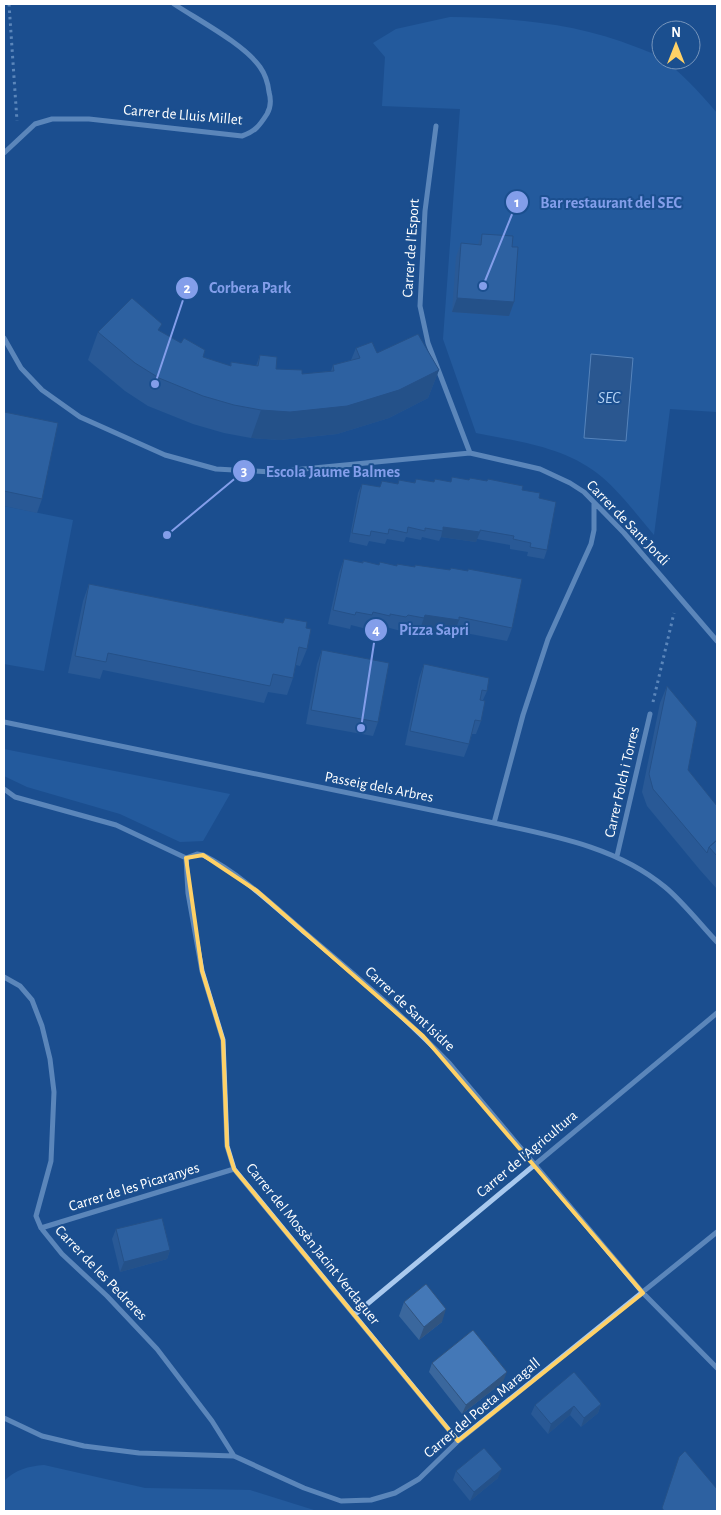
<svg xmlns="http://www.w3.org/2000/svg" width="721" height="1515" font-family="'Alegreya Sans',sans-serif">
<rect width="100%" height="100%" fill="#1b4f8f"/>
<path fill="#2e69ad" d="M450 17C513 18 577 23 636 47 643 50 651 52 657 56 680 70 699 92 717 113V412L670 409 654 535C636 514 619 490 597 473 563 447 517 441 476 433L443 339 460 109 382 106 385 57 373 43 396 29Z
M4 506 73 520 44 671 4 664Z
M4 749 230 794 203 841 180 842 120 814 27 787 4 776Z
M44 1465 145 1488 250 1490 317 1511H4V1481C15 1470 29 1466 44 1465Z"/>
<path fill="#3c6290" stroke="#9cc4f0" d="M591 354 633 358 626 441 584 438Z"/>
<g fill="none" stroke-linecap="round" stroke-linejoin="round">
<path stroke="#a9c9ee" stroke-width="3" stroke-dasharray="2.5 4" stroke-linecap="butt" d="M9 4 17 121
M653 702 674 613"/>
<path stroke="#a9c9ee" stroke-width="5" d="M436 126 425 211 420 306 428 343 470 453
M4 153 35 124 52 119H89L242 136C255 132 260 125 267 114 271 107 271 99 269 92 268 83 265 74 260 67 244 44 198 20 174 4
M4 338 21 368 42 390 80 417 165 455 216 469 272 472 470 453 540 469 570 483 584 492 624 533 717 641
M4 722 494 823C554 836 617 847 665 887 682 901 701 925 717 942
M4 789 15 797 116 825 186 858 197 854 203 855C238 872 274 906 303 931 354 974 404 1016 450 1064L643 1293 717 1368
M494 823 523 715 548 639 591 544 594 530V503
M617 856 650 714
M186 858 188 893 202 971 223 1040 227 1146 234 1169 458 1441
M4 977 20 986 32 1000 42 1026 50 1059 54 1092 51 1161 36 1216 41 1228 62 1254 107 1296 157 1349 212 1421 234 1456
M41 1228 234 1169
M354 1315 717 1013
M4 1418 42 1436 84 1446 139 1453 234 1456 304 1488 341 1501 371 1500 395 1493 419 1479 458 1441 717 1232"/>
</g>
<path fill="#3a679d" d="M482 234 512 247 514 302 509 316 452 312 456 257 461 243 478 244Z
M160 331 203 357 230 366 231 362 256 366 260 355 276 369 302 374 331 371 333 365 351 360 356 348 439 370 428 398 389 418 337 434 280 440 251 438 224 433 193 424 148 406 125 391 88 360 98 332Z
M4 412 42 499 37 513 4 506Z
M452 477 522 490 539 498 547 550 544 559 527 556 528 552 510 549V545L477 539 476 542 441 537 439 541 422 537 421 540 406 537 404 542 387 539 385 544 369 541 367 546 349 542 358 493 362 484 380 487 382 481 398 484 399 480 414 483 416 479 434 482H451Z
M344 559 362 563 363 561 379 565 450 570 468 571V569L512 628 507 641 455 631 454 634 420 629 419 632 402 629 401 631 386 627 385 630 368 626 367 629 351 625 350 629 328 624 339 573Z
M89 584 283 623 285 618 307 649 300 666 296 665 293 678 287 695 268 692 264 703 103 670 100 679 68 673 83 601Z
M322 650 378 722 373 736 306 724 317 664Z
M424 664 487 691 483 700 481 721 476 734H472L469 744 464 757 405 745 419 678Z
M667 686 688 770 717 806V889L700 870 647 806 642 792 660 703Z
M116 1229 170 1250 167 1259 120 1272 112 1239Z
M404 1302 442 1322 419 1340 399 1316Z
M432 1363 503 1382 462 1414 429 1372Z
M601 1404 598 1413 581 1427 570 1415 548 1434 531 1414 535 1405Z
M456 1471 498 1478 470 1501 453 1480Z"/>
<path fill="#305480" d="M457 298 514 302 509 316 452 312Z
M439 370 428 398 389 418 337 434 280 440 251 438 261 410Z
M443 527 480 532 476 542 441 537Z
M425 615 459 620 454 634 420 629Z
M170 1250 167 1259 120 1272 124 1262Z
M446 1309 442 1322 419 1340 424 1327Z
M507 1372 503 1382 462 1414 466 1405Z
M601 1404 598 1413 581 1427 584 1418Z
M574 1406 570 1415 548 1434 551 1424Z
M502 1469 498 1478 470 1501 474 1492Z"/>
<path fill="#4478b7" stroke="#305480" d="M482 234 513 236 512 247H518L514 302 457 298 461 243 481 245Z
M132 298 162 324 158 330 181 343 184 338 205 350 203 357 231 366V362L258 366 260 355 277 357 276 369 302 370V374L334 371 333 365 360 358 356 348 372 342 377 353 418 334 439 370 399 390 347 406 290 412 261 410 234 405 203 396 159 378 135 363 98 332Z
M4 412 58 423 42 499 4 491Z
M452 477 469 480 470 478 487 481 488 479 523 486 522 490 540 493 539 498 556 502 547 550 530 547 531 543 513 539 514 536 480 530V532L443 527V531L425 528V531L408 527 407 533 389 529 388 534 371 531 370 536 352 533 362 484 380 487 382 481 398 484 399 480 415 483 416 479 434 482 435 479 451 482Z
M344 559 363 563V561L379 565 380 562 397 566V564L415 567V565L450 570 451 568 468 571V569L522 579 512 628 459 617V620L425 615 424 618 408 615 406 617 390 614V616L373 612 372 615 356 612 355 615 333 610Z
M89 584 283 623 285 618 307 622 306 628 311 629 307 649 299 647 293 678 273 674 270 686 108 653 106 662 75 656Z
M322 650 389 663 378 722 311 710Z
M424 664 489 678 487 691 482 690 480 700 485 701 481 721 475 720 469 744 410 731Z
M667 686 697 722 688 770 717 806V840L709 847 707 853 653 789 649 774Z
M717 840V856L709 847Z
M162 1218 170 1250 124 1262 116 1229Z
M426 1284 446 1309 424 1327 404 1302Z
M473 1330 507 1372 466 1405 432 1363Z
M574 1372 601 1404 584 1418 574 1406 551 1424 535 1405Z
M484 1448 502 1469 474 1492 456 1471Z
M685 1451 717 1489V1511H664L662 1508 679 1457Z"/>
<path d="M0 0H721V1515H0ZM203 855 257 891 423 1036 643 1293 458 1441 234 1169 227 1146 223 1040 202 971 186 858Z" fill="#1b4f8f" fill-opacity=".55" fill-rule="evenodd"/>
<path fill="none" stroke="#ffd166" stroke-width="4" stroke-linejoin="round" d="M203 855 257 891 423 1036 643 1293 458 1441 234 1169 227 1146 223 1040 202 971 186 858Z"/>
<g text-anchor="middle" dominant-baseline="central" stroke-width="4" stroke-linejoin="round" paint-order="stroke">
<g font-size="15" fill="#fff" stroke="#1b4f8f">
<text transform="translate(183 115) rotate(5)">Carrer de Lluis Millet</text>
<text transform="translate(411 248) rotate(-86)">Carrer de l'Esport</text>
<text transform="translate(628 523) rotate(46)">Carrer de Sant Jordi</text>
<text transform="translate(622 782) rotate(-77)">Carrer Folch i Torres</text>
<text transform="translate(379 787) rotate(11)">Passeig dels Arbres</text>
<text transform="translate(410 1009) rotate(43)">Carrer de Sant Isidre</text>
<text transform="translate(527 1154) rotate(-40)">Carrer de l'Agricultura</text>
<text transform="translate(134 1187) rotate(-17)">Carrer de les Picaranyes</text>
<text transform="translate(313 1244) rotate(51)">Carrer del Mossèn Jacint Verdaguer</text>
<text transform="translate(101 1273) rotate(46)">Carrer de les Pedreres</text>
<text transform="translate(482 1408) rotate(-40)">Carrer del Poeta Maragall</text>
</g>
<g font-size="16" font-style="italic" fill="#b5d3f5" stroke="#1b4f8f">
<text x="609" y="398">SEC</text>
</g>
</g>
<path fill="none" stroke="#839eea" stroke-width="2" d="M483 286L517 202M155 384L187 288M167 535L244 471M361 728L376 630"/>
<g fill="#839eea" stroke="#1b4f8f" stroke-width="2">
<circle cx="483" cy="286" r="5"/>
<circle cx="155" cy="384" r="5"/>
<circle cx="167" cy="535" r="5"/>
<circle cx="361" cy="728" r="5"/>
<circle cx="517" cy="202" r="12"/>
<circle cx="187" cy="288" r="12"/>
<circle cx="244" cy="471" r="12"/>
<circle cx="376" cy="630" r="12"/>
</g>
<g font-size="15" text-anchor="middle" font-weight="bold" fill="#fff">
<text x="517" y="207">1</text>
<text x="187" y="293">2</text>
<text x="244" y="476">3</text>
<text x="376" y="635">4</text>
</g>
<g font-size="16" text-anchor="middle" font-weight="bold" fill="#839eea" stroke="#1b4f8f" stroke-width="4" stroke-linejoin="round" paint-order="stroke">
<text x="611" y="208">Bar restaurant del SEC</text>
<text x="250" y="293">Corbera Park</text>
<text x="333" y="477">Escola Jaume Balmes</text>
<text x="434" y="635">Pizza Sapri</text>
</g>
<rect width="721" height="1515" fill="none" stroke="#ffffff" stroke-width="10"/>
<g transform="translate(676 45)"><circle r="24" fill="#1b4f8f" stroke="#7695bc"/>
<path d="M0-4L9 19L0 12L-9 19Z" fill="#ffd166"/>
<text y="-8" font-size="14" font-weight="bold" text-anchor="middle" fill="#ffffff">N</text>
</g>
</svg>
